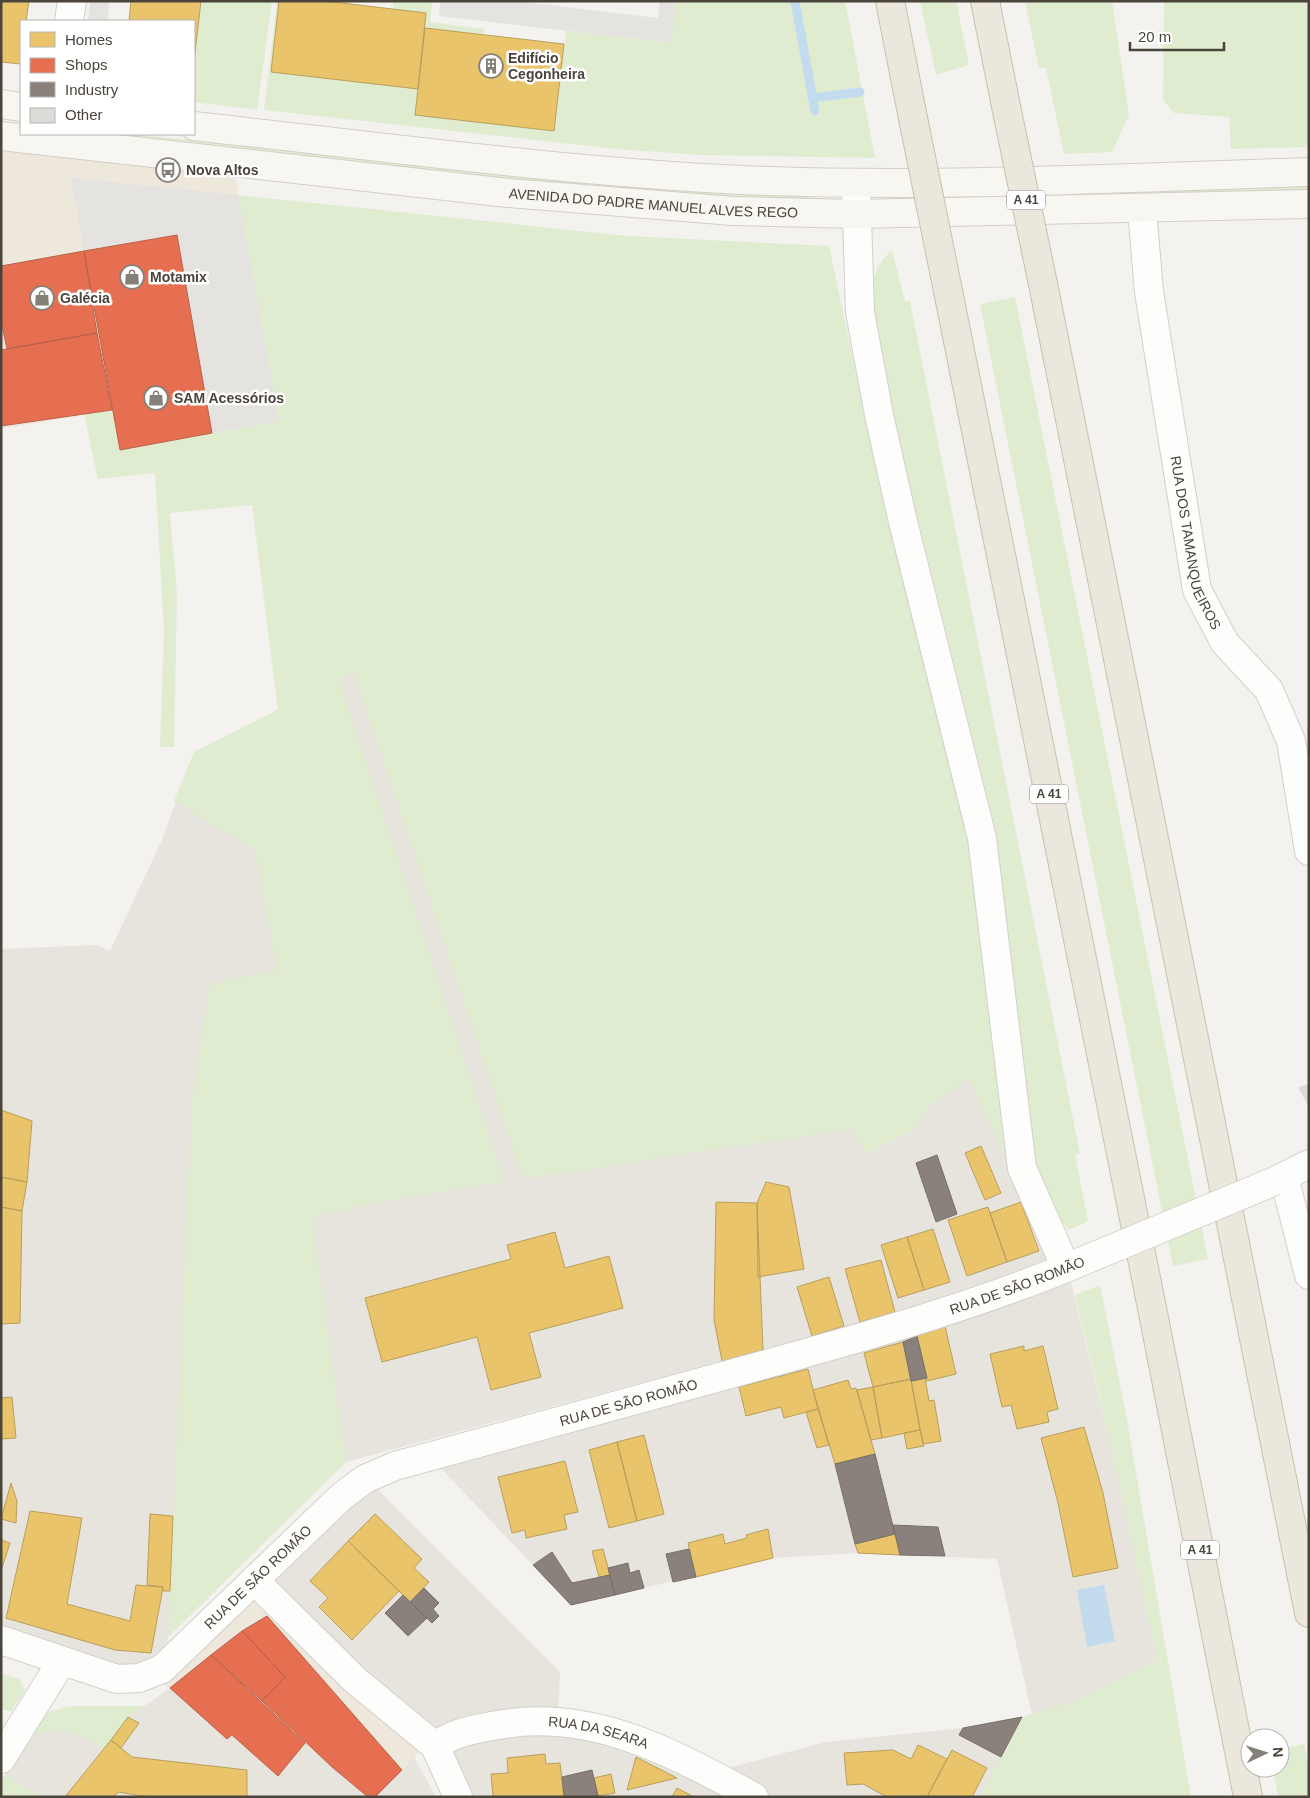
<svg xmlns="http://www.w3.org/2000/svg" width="1310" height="1798" font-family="Helvetica,sans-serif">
<rect width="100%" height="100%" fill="#f3f2ee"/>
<path fill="#e7e4dd" d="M545 588 866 1154 910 1132 924 1110 969 1076 1007 1071 1061 1267 764 1362 762 1350 346 1462 168 1637 169 1657 142 1672 1 1634V949L97 945 110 951 162 840 194 752 339 679Z
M1068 1270 1115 1463 1157 1660 1079 1700 1032 1715 997 1559 858 1553 773 1558 571 1605 433 1460Z
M372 1481 385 1497 560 1672 558 1718 436 1740 260 1580Z
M170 1688 227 1739 232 1735 278 1775 305 1743 368 1797H1V1782L21 1746 50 1711 76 1706H144Z
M1022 1717 980 1797H761L728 1768 826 1742 963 1728Z
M581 1727 744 1797H462L440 1748 453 1737Z
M414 1757 436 1797H375L402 1770Z"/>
<path fill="#ede7dc" d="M1 139 233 163 279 421 120 450 112 410 1 429Z
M253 1587 425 1746 375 1797H367L306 1743 278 1776 232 1735 227 1739 156 1677Z"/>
<path fill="#e0ecd0" d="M201 1H272L257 110 194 102V61Z
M277 1H279L271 72 418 89 554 131 566 31 670 43 676 1H845L875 158 701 155 616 149 264 110Z
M394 1H432L430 22 484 29 483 34 425 28 426 13 393 9Z
M920 1H956L969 65 936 75Z
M1025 1H1112L1129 115 1112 152 1064 154 1046 68 1039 69Z
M1164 1H1309V147L1231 149 1229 117 1174 113 1163 100Z
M134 134 579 183 656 189 812 196 817 201 734 203 133 143Z
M1309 186V196L1141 194 1144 191Z
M238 195 628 236 829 246 857 378 970 835 1006 1161 969 1077 924 1110 910 1132 866 1154 851 1129 523 1179 354 673 339 679 504 1182 369 1204 312 1217 346 1462 168 1637 192 1099 210 984 277 970 255 850 174 801 194 752 278 710 252 505 170 513 177 595 174 747H160L164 632 155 473 98 479 84 414 112 410 120 450 279 421Z
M892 250 905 301H910L1080 1154 1075 1155 1088 1221 1069 1230 1053 1212 1036 1175 994 841 985 790 917 534 869 314C870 289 872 268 892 250Z
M1015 297 1208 1259 1173 1266 980 304Z
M1100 1285 1127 1420 1191 1797H980L1022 1717 1079 1700 1157 1660 1115 1463 1075 1295Z
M2 1674 19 1679 25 1690 11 1712 1 1709Z
M76 1706H144L128 1717 103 1749C79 1731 54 1725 27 1739 42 1715 47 1710 76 1706Z
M1304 1744 1309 1769V1797H1278L1273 1768H1280V1749Z
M6 1774 42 1797H1V1782Z"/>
<path fill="#e5e3df" d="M90 1H110L107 21H88Z
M440 1H515L658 18 660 1H676L671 43 439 16Z
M71 178 238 195 279 421 212 433 177 236 84 251Z"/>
<path fill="#c2dbee" d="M1104 1585 1115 1641 1087 1647 1077 1590Z"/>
<path fill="#e9c46a" stroke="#b99e5c" d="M1 1H29L26 21H21V64L1 62Z
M131 1H201L194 61V21H129Z
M279 1H325L426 13 418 89 271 72Z
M425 28 564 44 554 131 415 115Z
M1 1110 32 1121 27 1182 1 1177Z
M981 1146 1001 1193 985 1200 965 1153Z
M1 1177 27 1182 22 1211 1 1207Z
M766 1182 789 1187 804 1269 758 1277 757 1203Z
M716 1202 757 1203 763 1350 722 1361 714 1320Z
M1021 1202 1039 1251 1007 1262 990 1213Z
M1 1207 22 1211 20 1323 1 1324Z
M988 1207 1007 1262 967 1276 948 1220Z
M933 1229 950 1282 924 1290 907 1237Z
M555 1232 565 1268 609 1256 623 1308 529 1333 541 1377 491 1390 477 1337 382 1362 365 1298 511 1259 507 1245Z
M907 1237 924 1290 898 1298 881 1245Z
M881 1260 895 1312 860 1322 845 1269Z
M829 1277 844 1326 812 1336 797 1287Z
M945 1326 956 1374 927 1381 917 1336Z
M903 1342 911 1379 873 1387 864 1353Z
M1024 1346V1351L1043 1346 1058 1409 1047 1412 1049 1422 1017 1429 1011 1405 1002 1407 990 1354Z
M808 1369 818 1409 784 1418 781 1407 746 1416 739 1387Z
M925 1378 929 1401 934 1400 941 1441 923 1444 911 1381Z
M911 1379 920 1430 882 1438 873 1387Z
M848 1380 851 1389 856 1388 875 1454 835 1464 813 1390Z
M873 1387 882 1438 871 1440 857 1390Z
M12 1397 16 1438 1 1439V1398Z
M818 1409 829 1445 817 1448 806 1412Z
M1084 1427 1103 1493 1118 1568 1073 1577 1058 1503 1041 1438Z
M920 1430 924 1446 907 1449 904 1433Z
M644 1435 664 1514 637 1521 617 1442Z
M617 1442 637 1521 609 1528 589 1450Z
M565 1461 578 1512 564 1515 567 1529 526 1538 525 1530 512 1533 498 1477Z
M11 1483 17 1501 16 1523 1 1519Z
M30 1511 82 1518 67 1604 130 1621 136 1585 163 1587 151 1653 115 1650 6 1618Z
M150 1514 173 1516 170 1591H162L163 1587 147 1585Z
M375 1514 422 1559 414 1568 429 1582 410 1602 348 1541Z
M768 1529 773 1558 696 1577 688 1543 723 1534 725 1544 747 1538 746 1535Z
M895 1534 900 1555 858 1553 855 1544Z
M1 1540 10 1543 1 1571Z
M348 1541 399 1591 352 1640 319 1607 328 1598 310 1581Z
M603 1549 610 1575 599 1577 592 1551Z
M128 1717 139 1723 121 1748 111 1740Z
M111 1740 132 1757 247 1770V1797H149L118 1792 114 1797H65Z
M918 1745 947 1759 927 1797H887L863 1784 847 1785 844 1753 893 1750 911 1759Z
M952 1750 987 1768 972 1797H927Z
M545 1754 546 1764 560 1763 564 1797H493L491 1774 508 1773 507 1758Z
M636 1757 677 1778 627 1790Z
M611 1774 615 1793 598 1796 594 1778Z
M677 1788 694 1797H672Z"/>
<path fill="#e76f51" stroke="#b8624a" d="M177 235 212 433 120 450 84 251Z
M84 251 97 333 7 349 1 321V266Z
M97 333 112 410 1 426V350Z
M267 1616 402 1770 375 1797H368L332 1767 262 1701 285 1677 242 1631Z
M242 1631 285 1677 262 1701 211 1655Z
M211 1655 305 1743 278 1776 232 1735 227 1739 170 1688Z"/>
<path fill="#8a817c" stroke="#776f68" d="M937 1155 957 1214 936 1222 916 1163Z
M917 1336 927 1378 911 1381 903 1342Z
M875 1454 895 1534 855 1544 835 1464Z
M893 1525 938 1527 945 1556 900 1555Z
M689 1549 696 1577 673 1582 666 1554Z
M552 1552 572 1583 610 1575 615 1595 571 1605 533 1565Z
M628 1563 630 1573 639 1570 644 1588 615 1595 608 1568Z
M424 1588 439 1603 433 1609 439 1616 432 1623 410 1602Z
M403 1595 427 1618 408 1636 385 1613Z
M1022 1717 1001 1757 959 1735 963 1728Z
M592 1770 598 1796 564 1797 562 1777Z"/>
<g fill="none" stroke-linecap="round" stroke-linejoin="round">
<path stroke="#c2dbee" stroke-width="9" d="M795 1 815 111
M812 98 860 92"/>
</g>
<path fill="#dddbd7" stroke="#dbd9d4" d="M1309 1084V1106L1299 1088Z"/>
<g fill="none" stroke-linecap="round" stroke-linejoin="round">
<g stroke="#d1d0cc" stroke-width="30">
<g id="minor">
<path d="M69 21 72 1"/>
<path d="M856 184 860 312 879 415 903 522 982 838 1022 1168 1066 1268"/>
<path id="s1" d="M1142 209 1149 292 1197 590 1225 643 1269 690 1291 741 1309 851"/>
<path d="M1284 1177 1309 1275"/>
<path d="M1275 1181 1309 1164"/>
<path d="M254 1580 355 1680 435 1746 458 1797"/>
<path id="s2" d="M1 1640 117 1679 139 1678 162 1669 341 1497 365 1479 395 1466C508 1436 621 1405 734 1373 854 1340 975 1307 1090 1258"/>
<path id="s3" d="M435 1746C455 1732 468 1731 492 1726 588 1706 672 1752 754 1797"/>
<path d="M1 1759 62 1661"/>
</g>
</g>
<g stroke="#d2cfc5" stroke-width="30">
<g id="secondary">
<path d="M1 104 21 107"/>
<path d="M194 126C376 146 558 171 742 180 930 188 1120 178 1309 172"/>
<path id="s4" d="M1 136 508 193 733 211 856 214 1309 204"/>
</g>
</g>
<g stroke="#c9bfab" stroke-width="30">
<path id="motorway" d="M890 1 913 118
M985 1 1008 116
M1043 284 1309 1613
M947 286 1151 1303 1248 1797"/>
</g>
<use href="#minor" stroke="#fdfdfc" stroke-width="28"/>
<use href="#secondary" stroke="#f7f6f1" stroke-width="28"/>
<use href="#motorway" stroke="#ece7dc" stroke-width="28"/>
<g stroke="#d1d0cc" stroke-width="30" stroke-linecap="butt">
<path id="minor-bridge" d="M1090 1258 1275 1181"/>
</g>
<g stroke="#c9bfab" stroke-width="30" stroke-linecap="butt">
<path id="motorway-bridge" d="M1008 116 1043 284
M913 118 947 286"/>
</g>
<use href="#minor-bridge" stroke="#fdfdfc" stroke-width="28"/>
<use href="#motorway-bridge" stroke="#ece7dc" stroke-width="28"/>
</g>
<defs>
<g id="building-ring" transform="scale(1.25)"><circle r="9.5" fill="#fff" stroke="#858179" stroke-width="1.5"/><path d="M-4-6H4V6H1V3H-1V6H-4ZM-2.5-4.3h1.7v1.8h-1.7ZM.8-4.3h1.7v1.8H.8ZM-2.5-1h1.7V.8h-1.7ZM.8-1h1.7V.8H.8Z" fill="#858179"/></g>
<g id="bus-ring" transform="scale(1.25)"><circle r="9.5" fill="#fff" stroke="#858179" stroke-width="1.5"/><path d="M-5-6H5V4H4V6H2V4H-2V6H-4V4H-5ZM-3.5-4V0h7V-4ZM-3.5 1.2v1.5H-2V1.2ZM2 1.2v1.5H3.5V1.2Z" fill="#858179"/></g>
<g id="shop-ring" transform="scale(1.25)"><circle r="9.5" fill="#fff" stroke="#858179" stroke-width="1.5"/><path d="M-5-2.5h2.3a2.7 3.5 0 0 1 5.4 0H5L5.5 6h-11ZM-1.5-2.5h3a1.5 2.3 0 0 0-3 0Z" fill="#858179"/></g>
</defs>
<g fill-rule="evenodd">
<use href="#building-ring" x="491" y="66"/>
<use href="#bus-ring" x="168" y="170"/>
<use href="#shop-ring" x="132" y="277"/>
<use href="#shop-ring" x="42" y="298"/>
<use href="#shop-ring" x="156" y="398"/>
</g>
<g text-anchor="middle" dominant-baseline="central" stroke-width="5" stroke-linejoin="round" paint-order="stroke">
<g fill="#fff" stroke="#807c75" stroke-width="1">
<rect x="1007" y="190.5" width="38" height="19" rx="4"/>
<rect x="1030" y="784.5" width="38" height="19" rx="4"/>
<rect x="1181" y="1540.5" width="38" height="19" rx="4"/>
</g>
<g font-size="12" font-weight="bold" fill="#4a443a">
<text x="1026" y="200">A 41</text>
<text x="1049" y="794">A 41</text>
<text x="1200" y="1550">A 41</text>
</g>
<g font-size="14" font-weight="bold" fill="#4a443a" stroke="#fff" text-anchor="start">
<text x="508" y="58">Edifício<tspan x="508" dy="16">Cegonheira</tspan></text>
<text x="186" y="170">Nova Altos</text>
<text x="150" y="277">Motamix</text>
<text x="60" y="298">Galécia</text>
<text x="174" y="398">SAM Acessórios</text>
</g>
<g font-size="14" fill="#4a443a" stroke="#fff">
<text stroke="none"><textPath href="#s4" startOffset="656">AVENIDA DO PADRE MANUEL ALVES REGO</textPath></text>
<text stroke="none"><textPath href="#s1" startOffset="339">RUA DOS TAMANQUEIROS</textPath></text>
<text stroke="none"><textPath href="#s2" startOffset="1128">RUA DE SÃO ROMÃO</textPath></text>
<text stroke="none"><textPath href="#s2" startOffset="722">RUA DE SÃO ROMÃO</textPath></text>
<text stroke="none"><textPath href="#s2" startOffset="302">RUA DE SÃO ROMÃO</textPath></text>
<text stroke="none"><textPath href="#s3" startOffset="169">RUA DA SEARA</textPath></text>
</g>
</g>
<rect width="1310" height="1798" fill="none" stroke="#4a443a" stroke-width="5"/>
<rect x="20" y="20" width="175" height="115" fill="#ffffff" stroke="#b7b4b0"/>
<rect x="30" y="32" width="25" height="15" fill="#e9c46a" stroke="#b7b4b0"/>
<text x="65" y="45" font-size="15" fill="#4a443a">Homes</text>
<rect x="30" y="58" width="25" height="15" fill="#e76f51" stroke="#b7b4b0"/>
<text x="65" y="70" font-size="15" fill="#4a443a">Shops</text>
<rect x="30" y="82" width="25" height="15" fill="#8a817c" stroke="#b7b4b0"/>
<text x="65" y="95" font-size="15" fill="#4a443a">Industry</text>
<rect x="30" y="108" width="25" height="15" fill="#dddbd7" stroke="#b7b4b0"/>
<text x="65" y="120" font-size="15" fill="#4a443a">Other</text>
<g transform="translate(1265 1753) rotate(86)"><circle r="24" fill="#ffffff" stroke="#b7b4b0"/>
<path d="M0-4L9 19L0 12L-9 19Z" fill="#858179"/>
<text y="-8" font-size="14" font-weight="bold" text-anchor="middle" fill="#4a443a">N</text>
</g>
<path d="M1130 42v8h94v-8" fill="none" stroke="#4a443a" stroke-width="2.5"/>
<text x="1138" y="42" font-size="15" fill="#4a443a" stroke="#ffffff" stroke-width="4" paint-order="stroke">20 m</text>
</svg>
